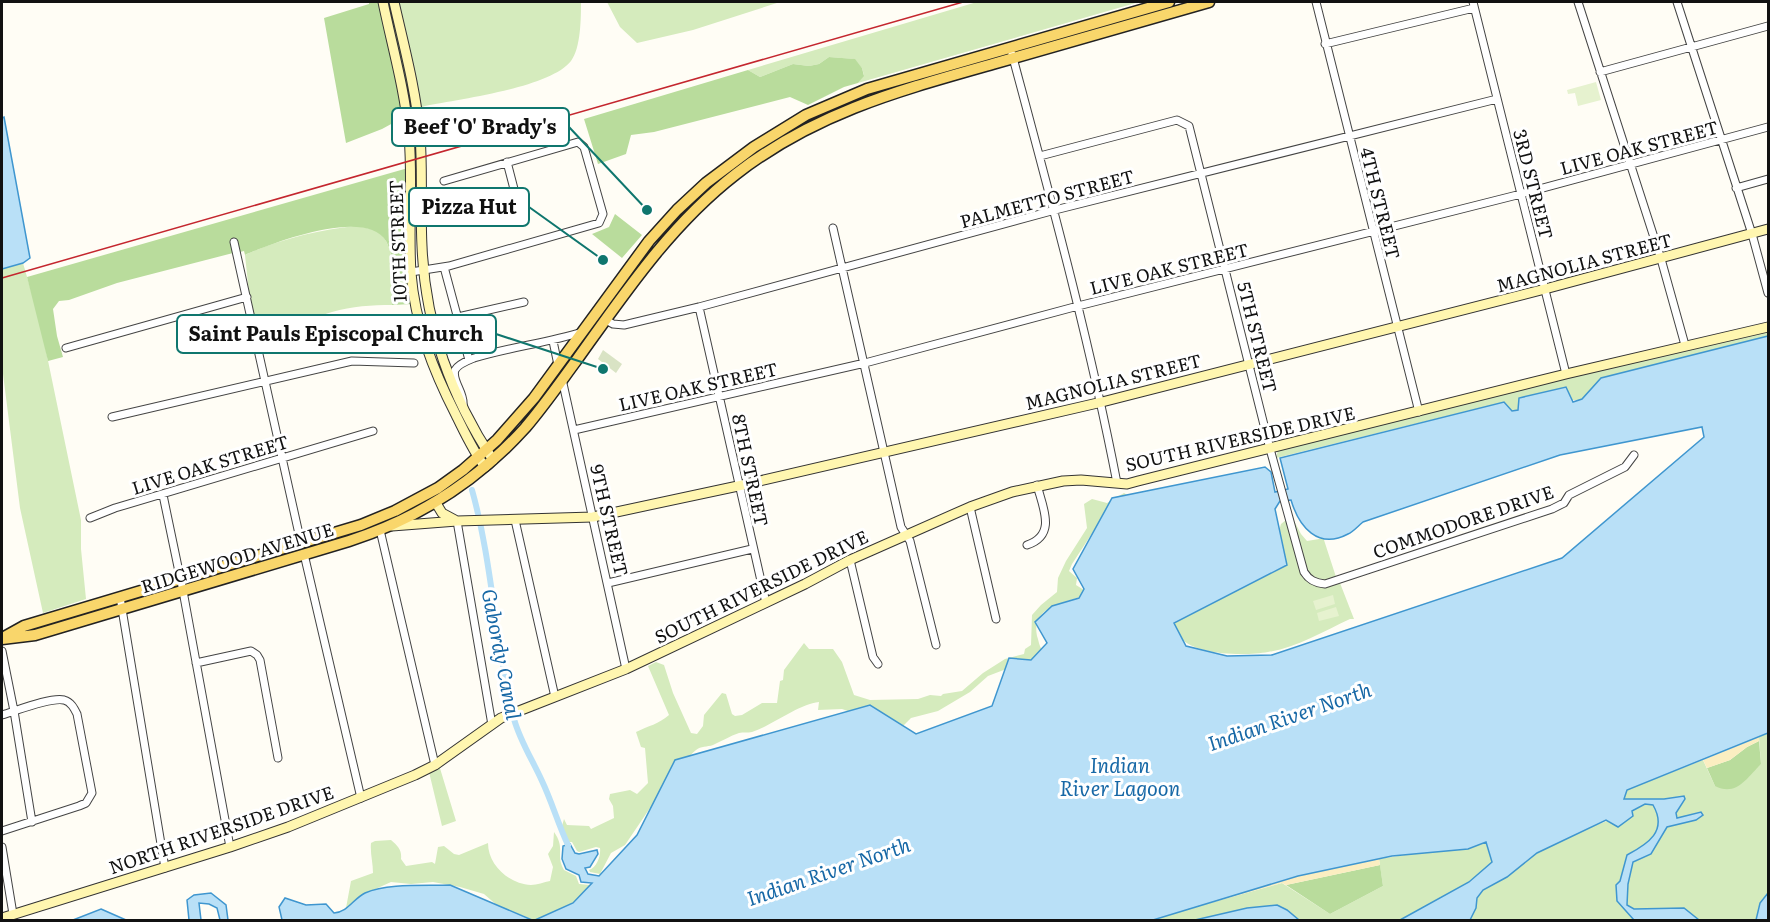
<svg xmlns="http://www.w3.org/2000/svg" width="1770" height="922" font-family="Literata,serif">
<rect width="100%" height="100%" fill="#fffdf5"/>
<path fill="#d5ebbd" d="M398 2H581C581 17 581 48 571 61 550 88 459 99 425 106L420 108Z
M607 2H780L693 30 637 43 620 27Z
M977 2H1139L858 83 864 75 862 68 854 59 829 57 819 64 809 66 793 64 760 77 748 70Z
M356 226C362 227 369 228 375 230 397 241 394 285 392 305 372 305 352 306 332 312 303 320 289 338 257 327L249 293 245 255C280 239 318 230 356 226Z
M23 263 40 322 81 520V549L86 599 43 613 20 508 2 366V269Z
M1768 331V336L1601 378 1582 400H1572L1566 387 1519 398 1518 410 1512 411 1504 402 1276 458 1278 450 1737 335Z
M1124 493 1129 496 1104 515 1072 564 1069 571 1077 578 1076 585 1084 590 1082 596C1062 604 1031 607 1037 636 1039 642 1039 645 1042 650L1033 660 1024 659 1019 664 988 676 970 692 938 711 911 718 904 725 897 728 842 709 818 710 819 702C799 704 773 725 752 732 748 733 743 732 739 733 730 736 722 741 713 745 707 747 701 746 696 750 682 761 666 792 656 807L650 808 625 845 611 853 600 874 590 872 589 870C597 867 601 856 600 848L596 847 579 852 577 851 572 842H569L562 826 564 819 567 825 589 826 591 829 614 818 613 806 609 799 610 794 630 790 637 794 648 783 645 748 641 747 636 732C648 726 659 724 669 715L648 666 656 662 664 665 673 693 691 733 697 734 703 726 704 715 722 693 726 694 732 714 735 716 742 715 762 703H777L780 681 783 680 784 670 804 643 809 649H833L842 662 854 695 870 700 918 699 930 695 941 696 943 694 962 691 983 673 1005 659 1024 654 1025 649 1031 645 1032 615 1041 605 1057 592 1058 578 1066 561 1087 528 1084 504 1092 499 1107 503Z
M1292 517 1301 534 1307 541 1325 538 1324 540 1336 577C1323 582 1315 583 1307 571Z
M1286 520 1301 574C1312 588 1323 588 1340 583L1354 619H1350C1324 631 1296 648 1268 652 1245 656 1193 656 1178 635 1176 632 1174 627 1172 623L1278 534 1281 524Z
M1768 733V893L1760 903 1756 920H1699L1684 908 1634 909 1627 905 1628 884 1633 862 1651 854 1667 827 1696 820 1700 812 1678 818 1676 813 1685 799 1683 796 1664 799H1624L1627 790 1703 760 1715 786 1761 764 1759 737Z
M439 765 456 821 442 826 429 772Z
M1644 804 1653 805C1668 831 1648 844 1627 855L1617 901 1634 920H1470L1476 908 1477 898 1483 890 1507 877 1537 853 1577 832 1632 812Z
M554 832C566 849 555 854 564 870L576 876 579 884 590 885C584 894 576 898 572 909L540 919H531L522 915H515L499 907 484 894 460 887 433 882 411 884 391 882 371 891 351 907 346 908 351 881 373 873C373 863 370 853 371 843L375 841 391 840C398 846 402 850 401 859L406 866 432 862 435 864 438 847 444 846 454 854 459 855 488 843C488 865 509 884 531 885 537 885 544 882 550 881L553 867 548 854 553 846Z
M1486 842 1492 862 1469 882 1400 920H1299L1288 910 1247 908 1195 920H1149L1282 883 1330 914 1383 886 1379 859Z"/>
<path fill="#b9dc9c" d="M369 2H380L404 117 382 129 346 143 324 18 369 4Z
M387 2H391L414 112 410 114Z
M829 57 855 59 862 68 864 76 858 83 844 87 808 105 790 97 654 132 631 135 626 154 598 164 584 119 748 70 760 77 793 64 809 66 819 64Z
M408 168 412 304 392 305C394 285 396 260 386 241 366 207 272 243 245 255L244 251 240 252 236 239H230L233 253 117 283 69 300 59 301 53 309 57 336 63 357 48 361 27 277Z
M615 214 642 235 622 258 592 234 609 227Z
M1759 741 1761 764C1747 778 1736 797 1715 786L1707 768 1730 760 1747 747Z
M1380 865 1383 886 1330 914 1286 885Z"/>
<path fill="#fbeec1" d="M1759 737V741L1747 747 1730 760 1707 768 1703 760Z
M1379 859 1380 865 1286 885 1282 883 1207 904 1298 876Z"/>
<path fill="#d9e3c4" d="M603 350 622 364 616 373 598 359Z"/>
<path fill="#e6f2cf" d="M1596 82 1601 100 1578 106 1575 93 1568 94 1567 90Z
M1333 595 1335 604 1316 610 1313 601Z
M1336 607 1339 616 1319 621 1317 613Z"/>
<path fill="#b9e0f7" stroke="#3f96cf" stroke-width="1.5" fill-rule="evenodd" d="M4 117 30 258 23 263 2 269V118Z
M1768 336V733L1627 790 1624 799H1664L1684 796 1685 799 1676 813 1677 818 1701 812 1703 815 1696 820 1667 827 1651 854 1633 862 1628 884 1627 905 1634 909 1684 908 1699 920H1634L1617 901 1616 885 1620 881 1627 855C1648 844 1668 831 1653 805L1645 804 1632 811 1633 816 1618 827 1606 820 1537 853 1507 877 1483 890 1477 898 1476 908 1470 920H1400L1469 882 1492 862 1486 842 1468 849 1392 856 1298 876 1153 920H535L573 903 592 883 581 882 579 875 566 869 562 859 563 846 570 844 575 853 579 854 597 850 598 854 590 867 585 868 588 874 599 876 637 835 675 760 870 705 916 734 992 706 1009 658 1031 660 1047 643 1035 622 1052 606 1079 598 1084 589 1073 569 1112 498 1265 467 1271 472 1275 492 1288 489 1280 458 1504 402 1512 411 1518 410 1519 398 1566 387 1573 402 1582 399 1601 378ZM1702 427 1704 437 1562 558 1272 655 1227 656 1186 646 1174 623 1287 565 1275 509 1280 501 1291 500C1299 527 1318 550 1348 534 1353 532 1358 526 1363 522L1560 455Z
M450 885 532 920H282L279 907 285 898 306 905 326 904 334 913C348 912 353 899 365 893 388 883 425 886 450 885Z
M211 893 226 905 228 920H220L217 908 209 904 199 903 201 920H189L187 900 194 895Z
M1768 893V920H1756L1760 903Z
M1277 905 1287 910 1299 920H1195L1247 908Z
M101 909 126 920H73Z"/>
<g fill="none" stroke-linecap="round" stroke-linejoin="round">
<path stroke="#b9e0f7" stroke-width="6" d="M472 490C493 565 495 644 514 719 520 741 533 761 542 781 552 802 558 824 568 845"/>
<g stroke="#444" stroke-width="9">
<path id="street" d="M1316 2 1419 412
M1473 2 1566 374
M1578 2 1661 259 1685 345
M1677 2 1752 234 1768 293
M1325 44 1474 8
M1012 54C1050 196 1089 338 1117 483
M1600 72 1768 26
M1040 156 1177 120 1189 126 1270 449 1304 572C1309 580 1315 583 1325 584L1552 509 1564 503 1569 495 1625 467 1634 455
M507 162 514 189
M1736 188 1768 179
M833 228 901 527 910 541 936 645
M234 242 301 543
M444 267 469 360
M411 272 449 266 599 223 603 214 584 147 578 142 444 181
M699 307 766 603
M458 317 524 302
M606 320 613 324 624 325 699 307 1055 210 1497 99
M553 341 558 365
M66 348 247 297
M562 379 626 669
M463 405C465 393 451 380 455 370 458 364 469 360 474 358 510 347 547 343 582 332
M112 417 352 361 414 363
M574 430 865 363 1078 306 1521 194 1768 127
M163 495 183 591 230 847
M970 507 996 619
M90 518 115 508 373 431
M515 520 555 697
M457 521 492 725
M380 530 435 765
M1027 545C1057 535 1043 508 1037 485
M304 554 361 798
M850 560 873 657 878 664
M608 583 752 549
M120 597 165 868
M2 651 14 711 32 822
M196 663 251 651 257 655 260 660 278 758
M2 715C16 711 50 697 64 700 71 702 74 708 77 714L92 793 86 803 79 806 2 831
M2 847 13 914"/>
</g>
<g stroke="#333" stroke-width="11">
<path id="secondary" d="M383 2C392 46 405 90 409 136 413 181 408 227 411 273 415 324 433 370 456 415 465 433 473 451 485 467
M394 2C404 46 416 90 420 136 423 173 420 209 422 246 425 323 450 395 493 460
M436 503 442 513 455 520
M392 526 457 521 593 517 738 486 1102 402 1545 289 1768 229
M2 918 230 847 288 827 415 775 435 765 501 718 626 669 805 584 850 560 970 507 1012 492 1063 481 1081 480 1127 484 1138 481 1566 374 1768 327"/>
</g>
<g stroke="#222" stroke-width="13">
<path id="primary" d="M6 636 24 626 361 525 395 511 438 488 463 470 497 440 534 398 649 241 677 210 706 183 754 147 806 115 867 89 1169 2
M2 639 35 635 349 541C417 519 477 481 525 428 543 407 559 384 576 361 624 294 670 225 736 174 816 112 901 90 996 63 1067 42 1138 22 1209 2"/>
</g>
<use href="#street" stroke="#fff" stroke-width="7"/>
<use href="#secondary" stroke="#fff6b0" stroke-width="9"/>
<use href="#primary" stroke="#f9d66b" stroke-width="10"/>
<path stroke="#c4262e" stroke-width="1.5" d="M2 278 963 2"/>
</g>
<g text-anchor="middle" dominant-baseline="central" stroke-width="6" stroke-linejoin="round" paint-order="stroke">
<g font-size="18" fill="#111" stroke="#fff">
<text transform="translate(1639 147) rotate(-15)">LIVE OAK STREET</text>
<text transform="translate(1534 184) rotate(76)">3RD STREET</text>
<text transform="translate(1047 198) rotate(-15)">PALMETTO STREET</text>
<text transform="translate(1381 203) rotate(76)">4TH STREET</text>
<text transform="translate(397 241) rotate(-92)">10TH STREET</text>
<text transform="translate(1584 262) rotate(-15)">MAGNOLIA STREET</text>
<text transform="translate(1169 268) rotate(-14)">LIVE OAK STREET</text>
<text transform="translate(1258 337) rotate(76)">5TH STREET</text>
<text transform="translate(1113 381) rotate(-14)">MAGNOLIA STREET</text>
<text transform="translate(698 386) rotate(-13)">LIVE OAK STREET</text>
<text transform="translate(1240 438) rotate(-13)">SOUTH RIVERSIDE DRIVE</text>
<text transform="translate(210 464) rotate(-17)">LIVE OAK STREET</text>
<text transform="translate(751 470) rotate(78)">8TH STREET</text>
<text transform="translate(610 520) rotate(77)">9TH STREET</text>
<text transform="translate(1463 521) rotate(-19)">COMMODORE DRIVE</text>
<text transform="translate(237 557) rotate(-17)">RIDGEWOOD AVENUE</text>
<text transform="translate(761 586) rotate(-26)">SOUTH RIVERSIDE DRIVE</text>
<text transform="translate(221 829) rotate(-19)">NORTH RIVERSIDE DRIVE</text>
</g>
<g font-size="20" font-style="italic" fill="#1768a6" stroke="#fff">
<text transform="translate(503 654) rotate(79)">Gabordy Canal</text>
<text transform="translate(1289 715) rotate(-19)">Indian River North</text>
<text x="1120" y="764">Indian<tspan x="1120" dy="23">River Lagoon</tspan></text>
<text transform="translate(828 870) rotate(-19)">Indian River North</text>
</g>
</g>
<path fill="none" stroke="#0f766e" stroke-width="2" d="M647 210L569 127M603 260L529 207M603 369L496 334"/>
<g fill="#0f766e" stroke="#fff" stroke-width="2">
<circle cx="647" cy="210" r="6"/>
<circle cx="603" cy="260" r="6"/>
<circle cx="603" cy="369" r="6"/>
</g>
<g fill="#fff" stroke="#0f766e" stroke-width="2">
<rect x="392" y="108" width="177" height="38" rx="6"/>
<rect x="409" y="188" width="120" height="38" rx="6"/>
<rect x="177" y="315" width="319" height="38" rx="6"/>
</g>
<g font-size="20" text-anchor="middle" font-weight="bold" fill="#111">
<text x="480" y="134">Beef 'O' Brady's</text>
<text x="469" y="214">Pizza Hut</text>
<text x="336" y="341">Saint Pauls Episcopal Church</text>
</g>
<rect width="1770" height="922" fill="none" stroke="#111111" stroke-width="6"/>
</svg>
